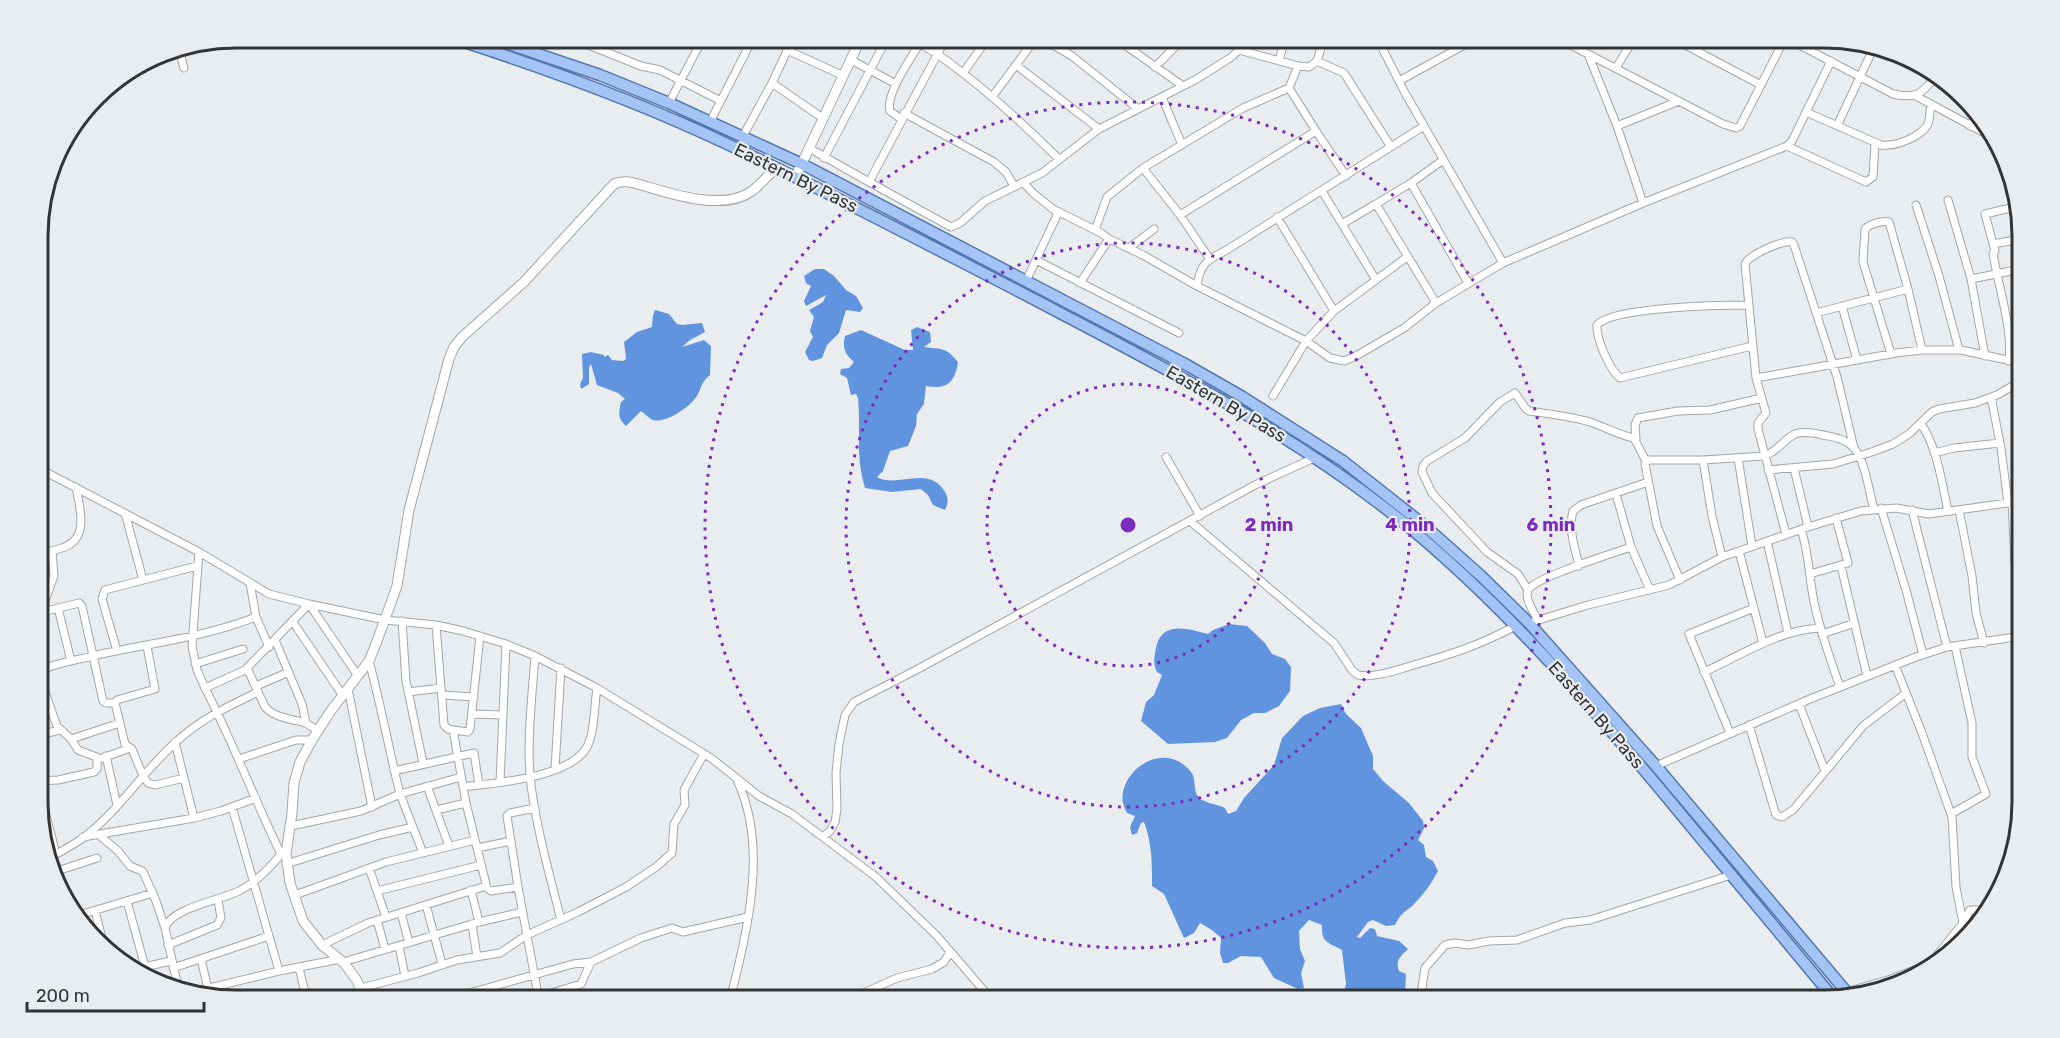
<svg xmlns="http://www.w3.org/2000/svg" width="2060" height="1038" font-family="Rubik,sans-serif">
<rect width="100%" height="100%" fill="#eaedf0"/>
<path fill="#6194df" d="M815 269H824L834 276 846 290 856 296 863 308 860 312 846 310 839 333 827 345 822 358 813 361 809 360 805 352 813 337 810 331 814 317 809 310 823 302 826 295 806 306 804 301 811 286 806 283 804 276Z
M655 310 669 314 677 324 682 325 702 323 705 332 690 340 682 347 704 340 711 346 710 375C702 381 702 386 698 394 692 406 666 424 653 420 650 419 645 414 641 411L626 426C617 418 619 412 621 402L625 399 618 393 597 385 591 364 589 367V384L581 389 580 384 583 378 582 354 591 352 604 355V357L608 355 612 360 623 361 626 359 624 342 637 332 652 327 653 315Z
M917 327 930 332 931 342 924 347C942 350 945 346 958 362 955 383 946 390 926 386L924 404 917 414 916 426 908 446 890 451 883 471 877 477C897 489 928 464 945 492 949 499 948 503 945 510L933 505 928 495 921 489 892 492 865 488C855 455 861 429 858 398L856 394 851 395 847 378 840 374 841 369 849 368 854 362C845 354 842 348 845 336L861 330 905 350H913L911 330Z
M1229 624 1247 626 1265 643 1272 654 1285 659 1291 667 1290 691 1279 706 1265 713H1254L1241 720 1227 738 1215 742 1168 744 1141 721 1146 702 1154 695 1162 675 1157 672C1153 664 1154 657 1156 648 1162 620 1188 629 1208 634L1213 630Z
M1341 704 1346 714 1361 728 1373 756V769L1383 781 1409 803 1423 821 1424 828 1418 840 1424 845 1426 857 1433 861 1438 871C1432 883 1421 898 1411 907 1402 914 1401 914 1395 925L1386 926 1373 920 1368 922 1357 937 1360 938 1370 928 1375 929 1377 936 1399 941 1408 949C1401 956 1395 960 1399 971L1406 974 1405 995 1408 1000H1342L1346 984 1342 950C1328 942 1321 943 1322 925L1309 920 1299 931 1300 949 1305 961 1301 973 1304 988 1298 989 1274 978 1261 957 1241 956 1228 963H1223L1220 953 1221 938 1212 930 1200 923 1194 933 1184 938 1164 894 1152 886C1152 863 1152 843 1144 822L1141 823 1137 833 1132 835 1130 827 1135 816 1127 813C1121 802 1121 795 1126 783 1138 758 1172 747 1191 772 1197 779 1192 790 1199 798 1203 802 1219 805 1225 808L1228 814 1236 811 1244 798 1274 765 1282 738 1303 716 1320 708Z"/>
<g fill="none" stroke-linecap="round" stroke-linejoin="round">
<g stroke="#a3a6a9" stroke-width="9">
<path id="minor" d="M571 38 641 66 660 70 721 101
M677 38 698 47
M793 38 772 83 824 119
M946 38 869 182 951 227 960 223 985 201 1042 173 1099 129 1195 80 1230 58 1239 50 1242 38
M1041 38 1072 56 1137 108
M1115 38 1183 86
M1377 38 1405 93 1503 263
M1557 38 1567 43
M1570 38 1567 43 1588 54 1723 124 1736 128 1740 126 1785 38
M1672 38 1761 85
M1786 38 1893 94C1915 99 1921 95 1935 77
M920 44C938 53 953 65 969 78 1001 103 1030 131 1059 159
M1128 46 1134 38
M179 49 184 68
M787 50 844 76
M1239 50 1298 66 1309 67 1317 61 1324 38
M1588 54 1617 126 1643 203
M851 60 896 84
M1279 61 1285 38
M1317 61 1344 73 1391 147
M1016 65 1099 129
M1155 67 1184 38
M1616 68 1634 38
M963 73 988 38
M1399 81 1477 38
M1289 88 1316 131
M1914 95 1990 136
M992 97 1036 38
M1162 97 1182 145
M669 103 703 38
M1806 112 1881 145C1895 147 1921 137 1928 124 1930 118 1930 110 1931 104
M904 113 994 162 1006 172 1014 186
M901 119 890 111C885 93 914 54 923 38
M710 122 753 38
M1617 126 1679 101
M1837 126 1873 49
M1970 126 1978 112
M743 136 772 83
M1787 146 1866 182 1873 177 1875 143
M809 148 869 182
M824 158 887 38
M1143 168 1180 215 1316 131 1346 176
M1023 182 1033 193 1058 213 1026 281
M1411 183 1468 283
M1322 191 1342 224
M1948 200 1971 279 1985 356
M1376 204 1342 224 1376 280
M1916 205 1939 276 1959 350
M1057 211 1101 233 1109 239 1080 283
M1180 215 1209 258
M1095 230 1107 197 1143 168 1243 108 1289 88 1298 66
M1109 239 1143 255 1197 286C1200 265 1206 260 1225 251L1424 126
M1993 244 2021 239
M1129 248 1154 229
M1036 260 1179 333
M1971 279 2021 269
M1197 286 1306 341 1330 358 1344 361 1356 356 1404 328 1436 303 1503 263 1643 203 1787 146 1792 141 1831 61
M1436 303 1376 204 1411 183 1443 160
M1749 305C1723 305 1611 307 1597 325 1596 338 1609 369 1620 378L1752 346
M1842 306 1857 360
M1334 311 1407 257
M1816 313 1908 289
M1891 354 1863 262 1865 229C1870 224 1883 220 1889 222L1908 289 1922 350
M2009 361C2013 329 1998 286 1993 253L1995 251 1985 214 2019 206
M1756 378 1896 353 1922 350H1961L2021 363
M1273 396 1306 341 1334 311 1277 217
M1991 397 2001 448 2008 503
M1921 424C1937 446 1942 484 1948 511
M1636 439 1635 425 1638 418 1678 411 1710 410 1762 398
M1934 453 1954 448 2000 443
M1166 457 1200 516
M1738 458 1752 546
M1703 460 1712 516 1722 557
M38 468 199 552 269 594 309 604 358 676
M1794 468 1808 527
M1768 470 1833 464 1869 453 1893 444 1909 434 1932 412 1939 409 1975 403 1997 395 2021 381
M1616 494 1631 547 1650 590
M2012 502 2015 563 2022 602
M1881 508 1906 590 1923 655
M1912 510 1947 647
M1959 510 1972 576 1976 613 1984 643
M125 513 143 580
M1190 521 1334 643 1352 670 1358 675C1376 678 1396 670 1414 665 1449 655 1483 644 1515 626
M1801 529C1809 553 1809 578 1814 602 1820 631 1830 659 1840 687
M1786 534 1758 429V423L1766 413 1756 378 1745 264C1749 255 1782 240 1792 242L1794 245 1837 377 1854 448
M1767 541 1788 633
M1739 551 1763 643
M199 552 192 646 197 670 205 688
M39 553C47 554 54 550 62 548 90 539 80 509 76 487
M1579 566C1575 548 1568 529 1573 511L1581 505 1648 482
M1841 566 1867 676
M1810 574 1848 563 1836 518
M1680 580 1657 526 1645 464 1648 460H1703L1764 456C1777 452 1783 440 1795 434 1803 431 1814 433 1823 435 1833 437 1846 439 1853 447 1865 458 1869 493 1874 509
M250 583 256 617 269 647
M1528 590 1518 574 1487 552 1432 493 1422 472 1423 466 1427 461 1465 438 1500 402 1515 393 1526 409 1529 411C1549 414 1570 416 1590 422 1605 427 1618 435 1634 438L1646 461
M58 608 71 661
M42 612 75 604 79 603 82 606 103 701 106 703H115
M39 617 54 576 52 551
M1538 620C1534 613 1524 598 1528 590 1536 577 1614 553 1631 547
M402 621 406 681 423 763
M293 622 343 696
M1529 623 1588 605 1669 585 1722 557 1808 527 1861 511 1896 508 1929 514 2022 501
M436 625 444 725 448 729 453 730 466 803 487 888 491 891 518 887
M1822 634 1855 623
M275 640 302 704 306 723 318 731
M147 646 155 689 117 700 115 703 125 744 132 749 143 776 148 783 155 785 184 778
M117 651 102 599 105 590 197 566
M535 656C532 699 526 743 531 785 537 831 550 876 561 920
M195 664 243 649
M1895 665 1922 733 1952 817 1956 887 1963 923
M247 668 265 707C275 718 291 719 306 723
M39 672C56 662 78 660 97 655 151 643 205 637 256 617
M1704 672C1742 655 1778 630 1820 628
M39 675 57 726 71 739 78 750 99 758
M256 686 289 672
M348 689 372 807
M408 692 441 688
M442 695 474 697
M1799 704 1825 771
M472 714 503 715
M1749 725 1776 815 1782 817 1794 809 1863 726 1906 693
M453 730 468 732 470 729 480 636
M1730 733 1689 634 1754 608
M39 735 60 730
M71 739 120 723
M175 742 194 818
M106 756 117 805
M239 759 296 740H312
M1656 766 1810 699 1916 657 1947 647 2022 636
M555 769 561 668
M394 771 474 753 479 785
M39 781 58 780 94 772 97 769V760L130 748
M500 782 506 644
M427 786 449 846
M463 787C494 783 570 778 587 747 595 731 594 706 597 688
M39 788 56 854
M232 807 279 971
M535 808 510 813 507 816 518 887 539 1000
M436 810 466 803
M1951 814 1986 794 1972 757V723L1955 646
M291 826 361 811 400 794C389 750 381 705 369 661
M99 835 118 851 130 866 142 871 144 874 156 901 165 928
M83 837 194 818 221 811 256 798
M823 837 830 831 835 822 837 809 836 773 839 744 845 715 854 702 918 669 1255 485 1314 458
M477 848 511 841
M423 853 400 794 461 777
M286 854H281C254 799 233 742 205 688L245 670 309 604 385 620 436 625 463 631 506 644 535 656 597 688 711 758 759 796 792 814 876 877 937 936 992 1000
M51 857C62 851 73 845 83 838 119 811 143 771 176 742 200 719 229 706 258 692
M286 864 379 835 413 827
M369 868 386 917
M57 871 97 858
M377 891 481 865
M295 895 386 862 475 840
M127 901 145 967
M426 905 442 964
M95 911 103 942
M401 913 409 943
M76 916 153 893
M377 920 385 949
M479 922 522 912
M472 924 477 957
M168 945 217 925 221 918 218 900
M322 945 368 923 486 886
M399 946 405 976
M201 959 208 989
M343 962 479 922 471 890
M173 968 269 936
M299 968 307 1000
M135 969 171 961
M220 986 222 997
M178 987 165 928C171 908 221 900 239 891 256 882 270 868 281 854
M361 988 418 973 457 960 500 953 527 935 578 912 626 887 656 867 672 853 674 824 685 805 684 790 704 754
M197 991 279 971 340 959
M1832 996 1891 979 1930 964 1963 923 1970 910H1984
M538 997 581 984 591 962
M321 1000 364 996
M444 1000 573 964 591 962 641 938 672 928 683 932 748 917
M730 1000C747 932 769 847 737 780
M848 1000 897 978 932 969 944 962 950 952
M1420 1000 1425 968 1445 945 1455 943 1468 945 1489 941 1517 940 1565 923 1590 920 1731 875"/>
</g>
<g stroke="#a3a6a9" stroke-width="11">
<path id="tertiary" d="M796 176 861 38
M366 1000 356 979 344 963 322 945 303 921 290 883 286 854 292 813 294 783 300 762 312 740 330 712 369 661 376 644 397 586 409 510 449 359 454 347 462 337 524 282 614 184C624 179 634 183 645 186 674 195 725 211 752 191 761 184 768 175 776 168"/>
</g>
<g stroke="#5478ae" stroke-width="13">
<path id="primary" d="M452 38C545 68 637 101 725 143 824 190 921 241 1018 291 1155 363 1295 432 1415 532 1510 612 1591 706 1670 801 1725 867 1780 934 1835 1000
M491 38 600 75 669 103 802 164 1185 364 1241 396 1343 461 1424 525 1480 575 1529 623 1656 766 1850 996"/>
</g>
<use href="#minor" stroke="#fff" stroke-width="7"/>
<use href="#tertiary" stroke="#fff" stroke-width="9"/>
<use href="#primary" stroke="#a3c4f5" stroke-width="10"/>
</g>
<g fill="none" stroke="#7b2cbf" stroke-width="3" stroke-dasharray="3 6">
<circle cx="1128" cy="525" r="141"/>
<circle cx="1128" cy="525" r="282"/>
<circle cx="1128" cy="525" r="423"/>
</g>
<g text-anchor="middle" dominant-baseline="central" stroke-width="4.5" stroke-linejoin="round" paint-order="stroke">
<g font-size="18" fill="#333435" stroke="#eaedf0">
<text transform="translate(796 178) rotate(26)">Eastern By Pass</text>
<text transform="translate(1226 404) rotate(30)">Eastern By Pass</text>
<text transform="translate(1596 715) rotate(49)">Eastern By Pass</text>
</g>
</g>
<path d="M0 0H2060V1038H0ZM236 48H1824A188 188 0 0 1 2012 236V802A188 188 0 0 1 1824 990H236A188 188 0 0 1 48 802V236A188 188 0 0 1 236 48Z" fill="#eaedf0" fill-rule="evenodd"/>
<path fill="none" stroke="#333435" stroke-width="3" d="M236 48H1824A188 188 0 0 1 2012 236V802A188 188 0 0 1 1824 990H236A188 188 0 0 1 48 802V236A188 188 0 0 1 236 48Z"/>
<circle cx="1128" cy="525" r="9" fill="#7b2cbf" stroke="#eaedf0" stroke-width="3"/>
<g font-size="18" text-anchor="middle" font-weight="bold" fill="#7b2cbf" stroke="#eaedf0" stroke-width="4.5" stroke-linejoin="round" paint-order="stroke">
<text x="1269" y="531">2 min</text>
<text x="1410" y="531">4 min</text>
<text x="1551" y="531">6 min</text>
</g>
<path d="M27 1002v9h177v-9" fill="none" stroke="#333435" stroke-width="3"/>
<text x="36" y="1002" font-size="18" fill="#333435" stroke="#eaedf0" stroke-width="4.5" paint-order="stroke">200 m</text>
</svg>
